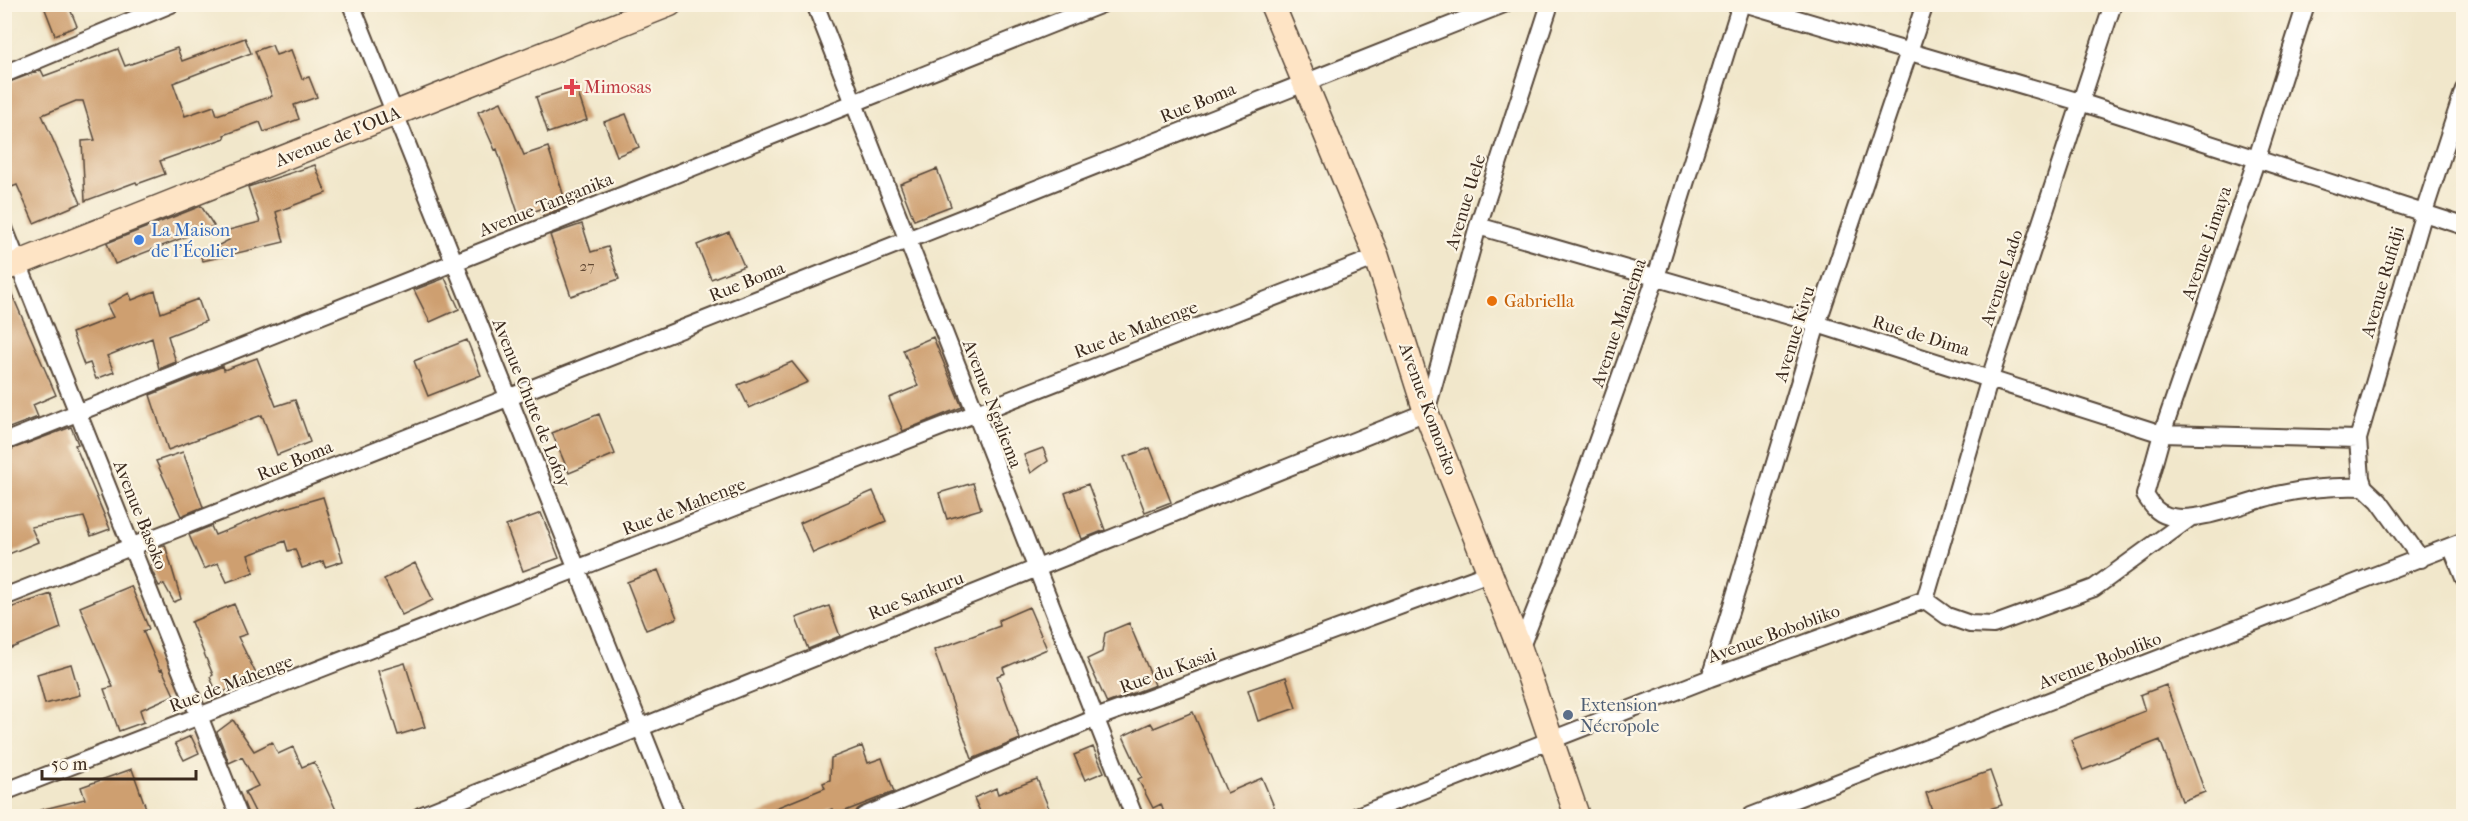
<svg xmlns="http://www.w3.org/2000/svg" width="2468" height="821" font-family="'IM FELL French Canon',serif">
<rect width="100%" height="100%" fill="#fcf5e5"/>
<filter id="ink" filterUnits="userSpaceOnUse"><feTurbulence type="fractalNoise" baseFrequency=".0167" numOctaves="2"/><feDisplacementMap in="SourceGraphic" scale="12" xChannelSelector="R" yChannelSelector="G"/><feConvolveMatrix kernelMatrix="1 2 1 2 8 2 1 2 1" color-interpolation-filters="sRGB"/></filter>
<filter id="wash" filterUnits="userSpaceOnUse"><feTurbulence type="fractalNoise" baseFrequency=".008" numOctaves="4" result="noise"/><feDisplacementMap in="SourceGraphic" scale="24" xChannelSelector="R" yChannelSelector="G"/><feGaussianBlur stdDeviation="1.35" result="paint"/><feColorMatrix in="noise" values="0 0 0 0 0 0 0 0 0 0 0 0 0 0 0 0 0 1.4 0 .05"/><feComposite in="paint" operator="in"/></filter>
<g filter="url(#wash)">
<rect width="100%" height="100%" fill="#f1e7cb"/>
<g id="blocks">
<path fill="#ce9f70" d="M43 4H68L77 26 55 35Z
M245 38 251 53 173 83 185 116 214 106 217 115 272 96 255 51 272 45 276 55 291 50 302 79 309 77 317 97 294 105 299 119 264 132 260 122 224 135 225 138 160 161 165 174 137 184 136 182 85 201 82 141 95 140 83 101H76L42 115 81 203 34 223 17 185 4 190V84L41 70 44 76 118 49 125 66 177 48 182 61Z
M575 84 587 120 548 133 536 97Z
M501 102 524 155 548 147 567 206 543 216 541 209 519 216 497 149 495 150 478 112Z
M626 114 639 147 617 156 604 122Z
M315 165 326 193 276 212 284 242 203 261 200 255 229 240 225 231 260 222 248 187Z
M937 169 951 206 914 220 900 184Z
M201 206 214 226 115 264 107 243Z
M582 224 591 252 608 247 619 279 571 296 550 235Z
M729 232 744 266 711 279 697 245Z
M445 278 459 309 430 322 414 290Z
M4 283H7L56 395 33 405 38 417 4 430Z
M155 291 161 313 198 299 206 321 168 336 176 362 159 369 152 338 107 356 114 372 96 379 90 363 84 365 72 333 113 317 107 305 129 293 132 300Z
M933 337 962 407 903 431 889 398 918 386 903 350Z
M467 340 481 375 428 396 414 361Z
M257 358 276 406 295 400 310 442 277 455 262 415 168 450 150 395 223 366 224 370Z
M792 362 808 382 749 408 738 385Z
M599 414 615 454 569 473 552 433Z
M71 427 78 444 75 445 110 529 91 536 84 517 31 527 38 542 4 556V452Z
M1043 448 1048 461 1031 473 1024 455Z
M1150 448 1171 502 1145 512 1124 457Z
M183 452 203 507 181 516 156 461Z
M973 483 981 509 947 519 939 493Z
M1088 484 1105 530 1082 539 1065 493Z
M873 491 886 521 813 553 800 523Z
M323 497 343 561 325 567 323 561 302 568 295 549 288 551 285 541 248 555 254 572 227 582 218 563 204 569 189 535 211 526 215 535 275 511Z
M541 513 559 558 523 571 506 526Z
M165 545 181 599 174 602 164 584 159 586 157 582 150 566 153 564 147 552Z
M415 563 433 600 402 615 384 579Z
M658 570 677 618 646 630 627 582Z
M131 586 149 629 143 631 160 670 162 669 174 695 140 710 144 722 119 731 104 689 113 687 80 607Z
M51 594 61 628 4 651V610Z
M234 604 247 634 238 637 257 676 218 695 210 677 213 675 191 622Z
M829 606 840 636 808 649 796 618Z
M1029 607 1047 649 1003 668 1005 673 997 676 1020 739 972 759 934 650 1000 626 999 620Z
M1129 623 1155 685 1107 703 1087 659 1102 652 1105 633Z
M405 663 425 727 398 735 378 671Z
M71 664 80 695 45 704 37 674Z
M1286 677 1296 708 1258 721 1248 690Z
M2166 685 2205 792 2182 801 2160 740 2083 770 2071 740 2145 711 2140 695Z
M1193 712 1227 793 1262 778 1278 816H1165L1161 804 1153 808 1138 779 1142 777 1123 736 1151 723 1154 728Z
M233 720 254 751 272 742 278 754 293 747 302 767 314 762 336 810 321 816H275L272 810 257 816 245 792 258 786 242 757 229 763 217 732Z
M191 736 199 753 184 760 175 743Z
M862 746 868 763 882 758 894 792 835 815 832 809 814 816H756L825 788 823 783 830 780 831 758Z
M1093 747 1104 772 1085 780 1074 755Z
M132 769 147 811 131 816H41L40 810 85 799 81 787Z
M1990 771 2002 805 1968 816H1934L1926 793Z
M1037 779 1052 816H982L974 798 996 788 998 794Z"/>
</g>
</g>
<g filter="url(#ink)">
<use href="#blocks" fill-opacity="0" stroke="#564638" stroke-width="1.5"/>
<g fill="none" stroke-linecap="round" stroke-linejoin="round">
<g stroke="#564638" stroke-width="20">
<path id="street" d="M351 4 676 816
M815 4 1134 816
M1747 4 2080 102 2464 226
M2306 4 2256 161 2162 434 2145 495C2151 504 2156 513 2168 516 2197 525 2251 500 2281 494 2309 488 2336 486 2364 487L2379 501 2421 559
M4 74 171 4
M1478 226 1817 324 2162 434 2358 439
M4 228 239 816
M4 442 1102 4
M2364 487 2361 478 2358 439 2424 212 2464 89
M2451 546 2464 578
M4 597 1504 4
M1925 600 1990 378 2113 4
M1520 649 1553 565 1656 277 1741 4
M1710 678 1817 324 1925 4
M4 792 1377 257
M420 816 1426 412 1478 226 1550 4
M864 816 1096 718 1489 573
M1357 816 1710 678 1925 600 1947 616 1970 624 1993 625 2094 588 2190 518
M1751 816 2464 541"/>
</g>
<g stroke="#564638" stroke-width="27">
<path id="secondary" d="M1272 4 1377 257 1426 412 1520 649 1577 816
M4 269 670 4"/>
</g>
<use href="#street" stroke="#fff" stroke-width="16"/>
<use href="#secondary" stroke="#fee4c5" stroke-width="24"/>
</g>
</g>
<path fill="#e0444e" stroke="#fcf5e5" stroke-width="2" d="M569 78h6v6h6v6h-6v6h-6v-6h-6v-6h6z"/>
<circle fill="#3f7fe0" stroke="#fcf5e5" stroke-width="2" cx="139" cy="240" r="6"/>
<circle fill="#e8710a" stroke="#fcf5e5" stroke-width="2" cx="1492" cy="301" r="6"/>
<circle fill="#5c6f8a" stroke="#fcf5e5" stroke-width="2" cx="1568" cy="715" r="6"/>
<g text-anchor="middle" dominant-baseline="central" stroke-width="4.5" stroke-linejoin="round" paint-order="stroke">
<g font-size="15" fill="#604732">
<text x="587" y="266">27</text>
</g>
<g font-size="18" fill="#be3a42" stroke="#fcf5e5" text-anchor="start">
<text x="584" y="87">Mimosas</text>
</g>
<g font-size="18" fill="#3b2a1e" stroke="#fcf5e5">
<text transform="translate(1198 103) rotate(-22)">Rue Boma</text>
<text transform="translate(338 137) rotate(-22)">Avenue de l’OUA</text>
<text transform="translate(1466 202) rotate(-73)">Avenue Uele</text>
<text transform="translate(546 205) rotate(-22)">Avenue Tanganika</text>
<text transform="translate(2207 243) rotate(-71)">Avenue Limaya</text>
<text transform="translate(2002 278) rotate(-72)">Avenue Lado</text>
<text transform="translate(747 282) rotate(-22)">Rue Boma</text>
<text transform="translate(2383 282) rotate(-74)">Avenue Rufidji</text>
<text transform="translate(1619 323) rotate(-71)">Avenue Maniema</text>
<text transform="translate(1136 330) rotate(-21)">Rue de Mahenge</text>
<text transform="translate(1795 334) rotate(-73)">Avenue Kivu</text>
<text transform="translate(1921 336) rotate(17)">Rue de Dima</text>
<text transform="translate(531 403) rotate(68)">Avenue Chute de Lofoy</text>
<text transform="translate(992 404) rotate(69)">Avenue Ngaliema</text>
<text transform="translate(1428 409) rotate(70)">Avenue Komoriko</text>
<text transform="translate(295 461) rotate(-22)">Rue Boma</text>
<text transform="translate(684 507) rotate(-21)">Rue de Mahenge</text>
<text transform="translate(140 515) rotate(68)">Avenue Basoko</text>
<text transform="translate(916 596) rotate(-22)">Rue Sankuru</text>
<text transform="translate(1774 634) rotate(-20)">Avenue Bobobliko</text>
<text transform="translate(2100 661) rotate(-21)">Avenue Boboliko</text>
<text transform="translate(1168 671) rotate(-20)">Rue du Kasai</text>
<text transform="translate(231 684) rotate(-21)">Rue de Mahenge</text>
</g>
<g font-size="18" fill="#366cbe" stroke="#fcf5e5" text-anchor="start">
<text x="151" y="230">La Maison<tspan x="151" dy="21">de l'Écolier</tspan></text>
</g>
<g font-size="18" fill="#c56008" stroke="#fcf5e5" text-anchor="start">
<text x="1504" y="301">Gabriella</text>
</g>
<g font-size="18" fill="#4e5e75" stroke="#fcf5e5" text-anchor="start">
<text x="1580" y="705">Extension<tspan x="1580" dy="21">Nécropole</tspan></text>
</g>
</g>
<rect width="2468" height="821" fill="none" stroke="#fcf5e5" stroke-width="24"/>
<path d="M42 770v9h154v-9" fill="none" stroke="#3b2a1e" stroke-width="3"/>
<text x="51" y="770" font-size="18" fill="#3b2a1e" stroke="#fcf5e5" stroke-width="4.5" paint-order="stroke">50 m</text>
</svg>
